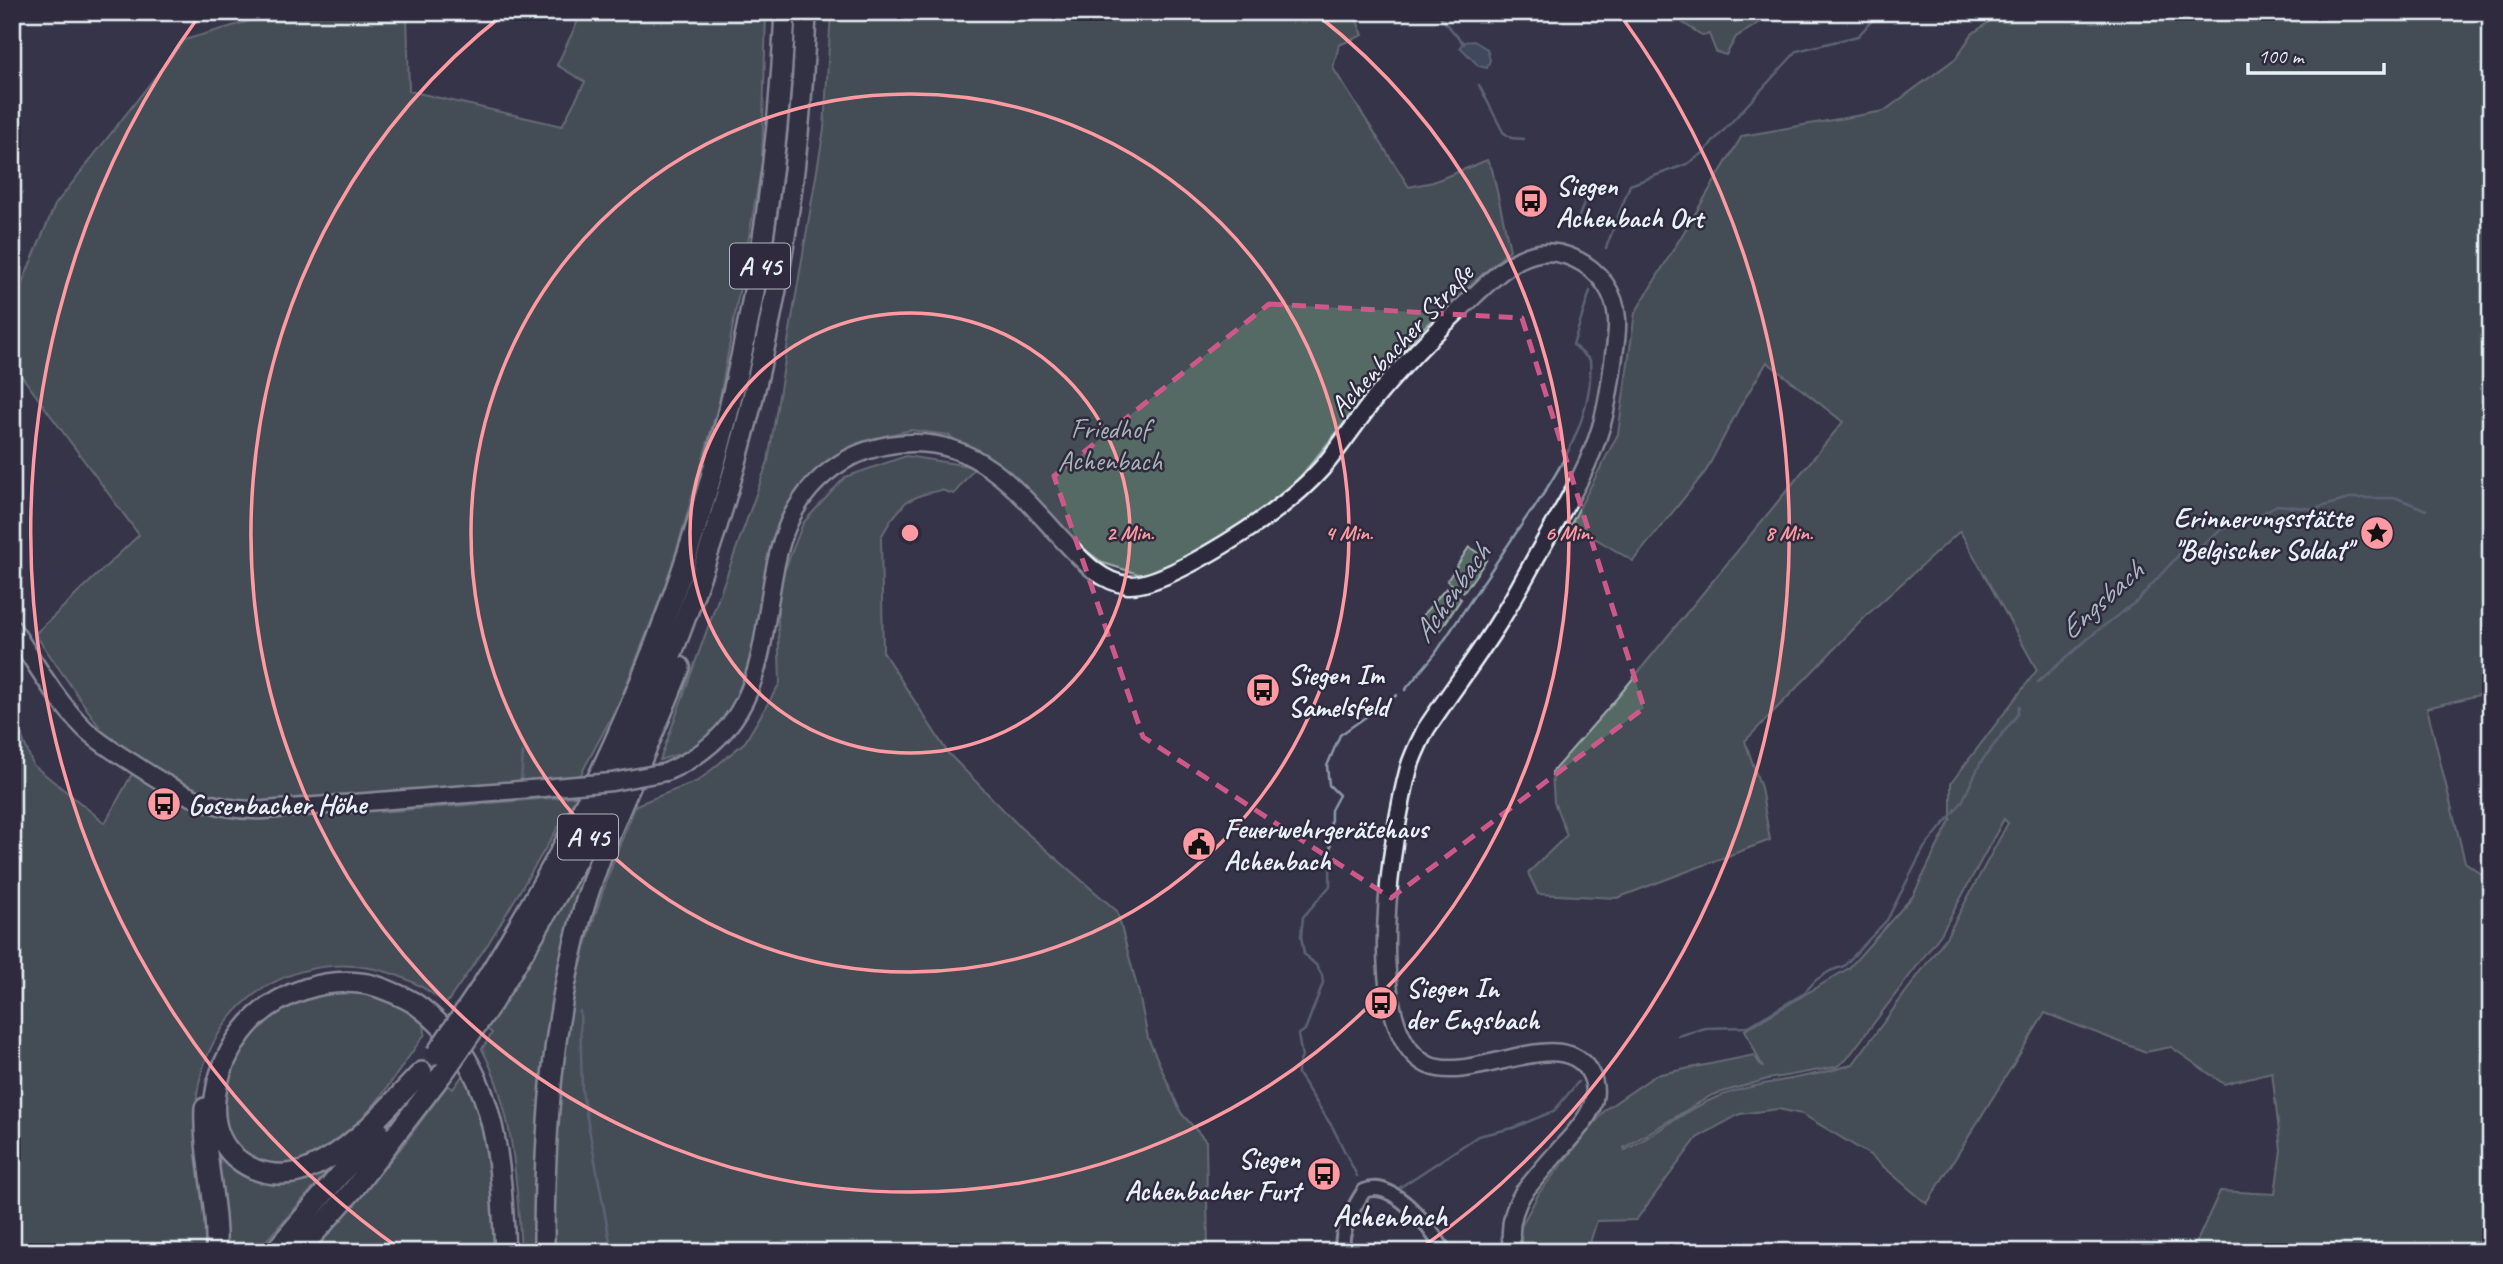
<svg xmlns="http://www.w3.org/2000/svg" width="2503" height="1264" font-family="Caveat,sans-serif">
<rect width="100%" height="100%" fill="#373449"/>
<filter id="ink" filterUnits="userSpaceOnUse"><feTurbulence type="fractalNoise" baseFrequency=".0143" numOctaves="2"/><feDisplacementMap in="SourceGraphic" scale="14" xChannelSelector="R" yChannelSelector="G"/><feConvolveMatrix kernelMatrix="1 2 1 2 8 2 1 2 1" color-interpolation-filters="sRGB"/></filter>
<g filter="url(#ink)">
<path fill="#576b65" stroke="#a0aeae" stroke-width="2" fill-rule="evenodd" d="M280 12H407L409 91 562 126 585 82 557 65 582 12H766L762 164 719 403 670 574 620 701 580 776 383 793 381 812 577 796 488 944 446 1004C358 930 225 966 199 1083 190 1127 205 1170 207 1215 208 1227 207 1239 207 1252H12V712L33 765 105 823 132 774 35 634 139 535 12 363V307L55 205 184 40Z
M831 12H1353L1363 35 1339 45 1333 68 1409 187 1433 182 1487 160 1492 169 1510 250 1420 331 1278 504 1148 577 1103 563 1084 549 1012 477 948 435 910 430 858 443 793 499 762 591 755 653 731 716 698 748 660 760 768 461 824 129Z
M1682 12H1777L1736 37 1726 55 1716 52 1709 34 1703 36 1674 17Z
M2003 12H2491V692L2427 708 2465 862 2491 881V1252H2192L2220 1191 2275 1194 2281 1150 2272 1072 2224 1084 2171 1047 2146 1052 2045 1013 1927 1204 1870 1155 1802 1114 1778 1109 1740 1114 1697 1138 1636 1220 1597 1221 1587 1252H1525L1519 1230 1539 1193 1606 1109 1656 1075 1754 1055 1763 1068 1745 1030 1849 968 1913 896 1951 819V783L2037 670 1960 531 1869 613 1745 741 1761 788 1770 840 1617 898 1538 894 1528 873 1567 835 1554 802 1552 772 1617 698 1843 422 1767 362 1739 408 1706 471 1633 561 1571 524 1618 434 1635 313 1742 136 1884 111 1956 58 1972 34ZM2004 819 2008 823 1947 936 1853 1064C1808 1080 1760 1080 1715 1098 1683 1111 1655 1135 1625 1150L1624 1148 1712 1095 1768 1079 1836 1067 1846 1060 1941 934Z
M906 456 975 467 954 494 941 490 921 495 906 502 891 520 881 537 883 652 948 753 1021 828 1117 911 1139 994 1148 1038 1181 1113 1206 1141 1208 1252H550C553 1184 555 1117 564 1050 575 965 603 883 636 805L698 781 745 742 780 683 777 590 803 523 845 477Z
M1469 547 1487 559 1464 592 1447 581Z
M1446 588 1461 599 1440 631 1421 617Z
M601 834 576 917 538 1252H521C517 1182 514 1111 482 1049L492 1033 487 1029 538 948Z
M360 990 395 1001 424 1019 425 1034C401 1066 370 1119 338 1142 329 1148 317 1157 306 1161 282 1172 250 1165 235 1143 230 1135 225 1128 224 1119 216 1061 263 1006 318 993 331 990 347 991 360 990Z
M465 1072 470 1081 489 1145 498 1252H312L401 1148 448 1085 453 1089Z
M212 1139 248 1174 332 1167 256 1252H225L222 1207Z"/>
<path fill="#4c6077" stroke="#8a9aab" stroke-width="2" d="M1474 41 1487 49 1490 60 1487 68 1479 66 1460 47 1463 42Z"/>
<g fill="none" stroke-linecap="round" stroke-linejoin="round">
<path stroke="#8a9aab" stroke-width="2.5" d="M1436 12 1464 44
M1479 85 1503 132 1511 138 1524 139
M1575 227 1592 182
M1606 248 1630 185 1687 164 1702 154 1797 51 1858 36 1880 12
M2038 682 2097 631 2137 601 2184 549 2201 546 2221 529 2250 520 2277 505 2314 509 2352 498H2397L2426 510
M1405 690 1435 654 1528 515 1533 510C1562 466 1594 415 1590 360L1573 345 1590 291
M521 783 523 752
M580 1011 582 1091 612 1252
M1678 1036 1706 1028 1747 1027 1803 994 1816 980 1830 971 1844 966 1887 920 1924 848 1962 802 1981 762 2017 715 2019 706
M1357 1176 1333 1128 1298 1074V1066L1302 1057 1298 1035 1305 1030 1323 983 1322 975 1316 965 1304 954 1301 936 1303 917 1330 886 1331 810 1339 795 1329 785 1327 766 1340 735 1397 695
M1399 1188 1478 1136 1513 1128 1554 1111 1578 1082"/>
<g stroke="#e8f1f8" stroke-width="18">
<path id="minor" d="M1342 1252C1341 1229 1352 1210 1364 1191 1394 1178 1431 1229 1445 1252"/>
</g>
<g stroke="#e8f1f8" stroke-width="21">
<path id="major" d="M12 628C34 661 55 699 84 728 98 742 115 752 131 762 176 792 209 812 265 810L531 789
M666 772C825 704 715 528 851 457 870 448 892 443 913 443 980 442 1021 494 1062 539 1080 558 1100 582 1128 585 1157 587 1219 548 1244 532 1272 514 1300 493 1322 468 1340 447 1355 424 1372 402 1403 364 1438 329 1474 296 1491 280 1510 260 1534 254 1560 247 1591 263 1605 284 1621 307 1618 330 1614 355 1611 380 1608 403 1601 427 1589 468 1565 506 1544 543 1529 569 1515 597 1499 622 1476 659 1450 693 1426 729 1420 741 1413 754 1409 768 1393 828 1358 1031 1428 1065 1472 1085 1560 1023 1589 1071 1609 1104 1573 1134 1554 1156 1543 1168 1533 1181 1523 1193 1512 1211 1508 1231 1513 1252"/>
</g>
<g stroke="#e8f1f8" stroke-width="24">
<path id="highway" d="M480 989C519 926 557 862 589 796 710 548 773 287 785 12
M492 1003C533 937 573 871 607 801 727 555 797 286 806 12
M422 1072C389 1105 355 1149 310 1168 293 1176 271 1176 254 1169 188 1140 216 1053 257 1016 284 992 324 979 360 983 375 984 392 992 405 998 418 1004 429 1014 439 1024 499 1083 501 1172 505 1252
M205 1108C203 1157 218 1203 216 1252
M274 1252 378 1130
M298 1252 353 1190 446 1069
M544 1252C544 1139 551 1023 582 914 606 829 649 750 680 667"/>
</g>
<use href="#minor" stroke="#2f2a3d" stroke-width="12"/>
<use href="#major" stroke="#2f2a3d" stroke-width="16"/>
<use href="#highway" stroke="#2f2a3d" stroke-width="19"/>
<g stroke="#e8f1f8" stroke-width="21" stroke-linecap="butt">
<path id="major-bridge" d="M531 789 612 782 666 772"/>
</g>
<g stroke="#e8f1f8" stroke-width="24" stroke-linecap="butt">
<path id="highway-bridge" d="M436 1054 480 989
M446 1069 492 1003"/>
</g>
<use href="#major-bridge" stroke="#2f2a3d" stroke-width="16"/>
<use href="#highway-bridge" stroke="#2f2a3d" stroke-width="19"/>
</g>
</g>
<path d="M0 0H2503V1264H0ZM1269 304 1522 318 1644 708 1391 898 1143 737 1054 476Z" fill="#373449" fill-opacity=".55" fill-rule="evenodd"/>
<path fill="none" stroke="#cd598a" stroke-width="5" stroke-dasharray="14 9" stroke-linejoin="round" d="M1269 304 1522 318 1644 708 1391 898 1143 737 1054 476Z"/>
<g fill="none" stroke="#ff9aa2" stroke-width="3.5">
<circle cx="910" cy="533" r="220"/>
<circle cx="910" cy="533" r="439"/>
<path d="M1316 14A659 659 0 1 1 504 14"/>
<path d="M400 1249A879 879 0 0 1 199 16M1621 16A879 879 0 0 1 1420 1249"/>
</g>
<defs>
<g id="bus-disc" transform="scale(1.75)"><circle r="9.5" fill="#ff9aa2" stroke="#2f2a3d"/><path d="M-5-6H5V4H4V6H2V4H-2V6H-4V4H-5ZM-3.5-4V0h7V-4ZM-3.5 1.2v1.5H-2V1.2ZM2 1.2v1.5H3.5V1.2Z" fill="#111"/></g>
<g id="sight-disc" transform="scale(1.75)"><circle r="9.5" fill="#ff9aa2" stroke="#2f2a3d"/><path d="M0-6L1.8-2.2L6-1.7L2.9 1.2L3.7 5.4L0 3.3L-3.7 5.4L-2.9 1.2L-6-1.7L-1.8-2.2Z" fill="#111"/></g>
<g id="civic-disc" transform="scale(1.75)"><circle r="9.5" fill="#ff9aa2" stroke="#2f2a3d"/><path d="M-.6-6.5H3V-4.5H.6V-3L4-1V1h2V6H-6V1h2V-1L-.6-3ZM-1.2 2.5V6h2.4V2.5Z" fill="#111"/></g>
</defs>
<g fill-rule="evenodd">
<use href="#bus-disc" x="1531" y="201"/>
<use href="#sight-disc" x="2377" y="533"/>
<use href="#bus-disc" x="1263" y="690"/>
<use href="#bus-disc" x="164" y="804"/>
<use href="#civic-disc" x="1199" y="844"/>
<use href="#bus-disc" x="1381" y="1003"/>
<use href="#bus-disc" x="1324" y="1174"/>
</g>
<g text-anchor="middle" dominant-baseline="central" stroke-width="5" stroke-linejoin="round" paint-order="stroke">
<g fill="#2f2a3d" stroke="#b0b5c0" stroke-width="2">
<rect x="730" y="243.5" width="60" height="45" rx="5"/>
<rect x="558" y="814.5" width="60" height="45" rx="5"/>
</g>
<g font-size="26" font-weight="bold" fill="#e8f1f8">
<text x="760" y="266">A 45</text>
<text x="588" y="837">A 45</text>
</g>
<g font-size="28" font-weight="bold" fill="#e8f1f8" stroke="#2f2a3d" text-anchor="start">
<text x="1556" y="185">Siegen<tspan x="1556" dy="32">Achenbach Ort</tspan></text>
<text x="2352" y="517" text-anchor="end">Erinnerungsstätte<tspan x="2352" dy="32">"Belgischer Soldat"</tspan></text>
<text x="1288" y="674">Siegen Im<tspan x="1288" dy="32">Samelsfeld</tspan></text>
<text x="188" y="804">Gosenbacher Höhe</text>
<text x="1224" y="828">Feuerwehrgerätehaus<tspan x="1224" dy="32">Achenbach</tspan></text>
<text x="1406" y="987">Siegen In<tspan x="1406" dy="32">der Engsbach</tspan></text>
<text x="1300" y="1158" text-anchor="end">Siegen<tspan x="1300" dy="32">Achenbacher Furt</tspan></text>
</g>
<g font-size="28" fill="#e8f1f8" stroke="#2f2a3d">
<text transform="translate(1401 340) rotate(-47)">Achenbacher Straße</text>
</g>
<g font-size="28" fill="#a7b5b6" stroke="#2f2a3d">
<text x="1110" y="428">Friedhof<tspan x="1110" dy="32">Achenbach</tspan></text>
</g>
<g font-size="30" font-style="italic" fill="#aab7c4" stroke="#2f2a3d">
<text transform="translate(1451 593) rotate(-55)">Achenbach</text>
<text transform="translate(2101 600) rotate(-42)">Engsbach</text>
</g>
<g font-size="30" font-weight="bold" fill="#e8f1f8" stroke="#2f2a3d">
<text x="1390" y="1216">Achenbach</text>
</g>
</g>
<circle cx="910" cy="533" r="10" fill="#ff9aa2" stroke="#2f2a3d" stroke-width="3.5"/>
<g font-size="21" text-anchor="middle" font-weight="bold" fill="#ff9aa2" stroke="#2f2a3d" stroke-width="5" stroke-linejoin="round" paint-order="stroke">
<text x="1130" y="540">2 Min.</text>
<text x="1349" y="540">4 Min.</text>
<text x="1569" y="540">6 Min.</text>
<text x="1789" y="540">8 Min.</text>
</g>
<rect width="2503" height="1264" fill="none" stroke="#2f2a3d" stroke-width="42"/>
<rect x="21" y="21" width="2461" height="1222" fill="none" stroke="#e8f1f8" stroke-width="2.5" filter="url(#ink)"/>
<path d="M2248 63v10h136v-10" fill="none" stroke="#e8f1f8" stroke-width="3.5"/>
<text x="2258" y="63" font-size="21" fill="#e8f1f8" stroke="#2f2a3d" stroke-width="5" paint-order="stroke">100 m</text>
</svg>
